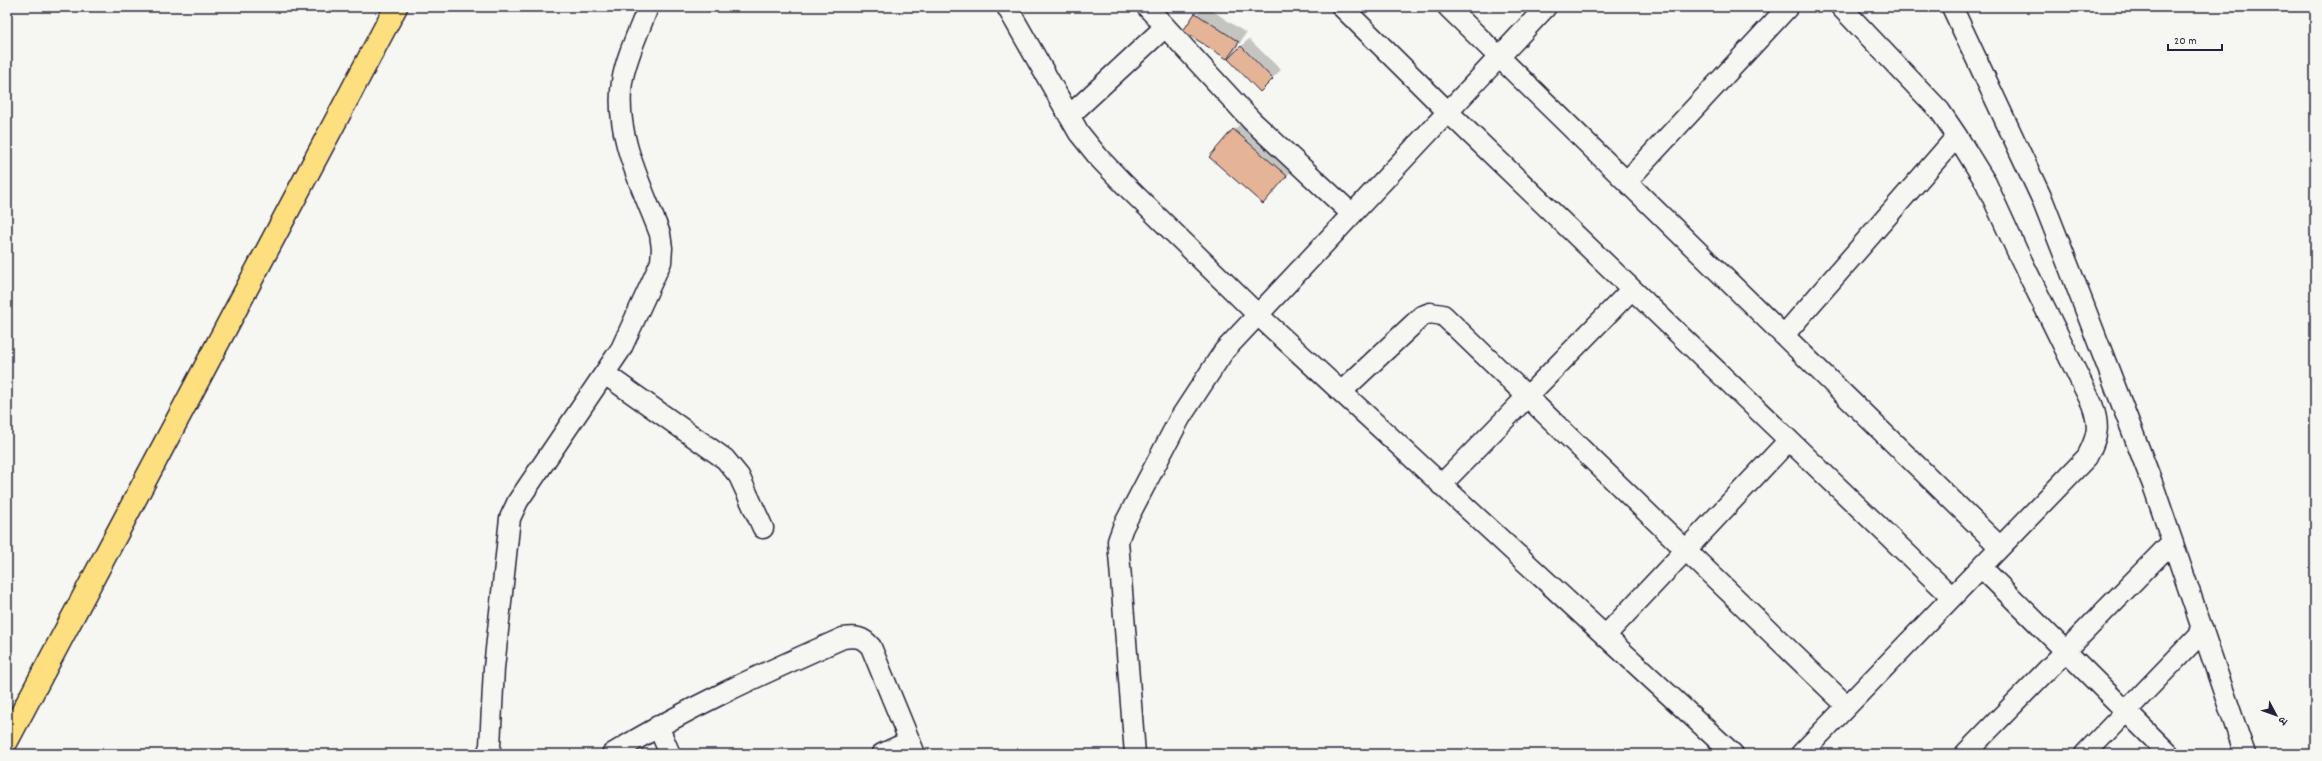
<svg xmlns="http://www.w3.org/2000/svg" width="2322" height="761" font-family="Dekko,'Playpen Sans Deva',sans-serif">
<rect width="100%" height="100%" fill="#f6f6f2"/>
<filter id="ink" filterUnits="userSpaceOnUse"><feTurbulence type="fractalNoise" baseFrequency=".025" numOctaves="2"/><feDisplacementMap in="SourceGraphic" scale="8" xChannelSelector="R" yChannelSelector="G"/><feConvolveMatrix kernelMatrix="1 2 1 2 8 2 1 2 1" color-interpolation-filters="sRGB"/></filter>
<g filter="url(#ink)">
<path fill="#0003" d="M1203 7H1207L1246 33 1233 54 1249 39 1281 70 1260 90 1228 57 1185 30Z
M1246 118 1298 163 1275 190 1234 130Z"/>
<path fill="#e5b497" stroke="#22223b" d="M1195 13 1239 42 1227 59 1183 31Z
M1241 46 1273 79 1260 92 1228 59Z
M1233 129 1287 176 1263 204 1209 157Z"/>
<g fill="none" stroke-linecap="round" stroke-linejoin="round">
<g stroke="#22223b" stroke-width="23">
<path id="street" d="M1007 7 1079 133 1100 159 1124 184 1258 315 1733 754
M1147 7 1252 121 1352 214
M1342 7 1448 112 1952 597
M1448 7 2000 547
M1952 7 2043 201 2074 280 2153 485 2245 754
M1069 116 1165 27
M1627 181 1788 7
M1784 335 1957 136
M605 374 725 459 739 476 763 528
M1341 392 1422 316 1430 313 1443 315 1847 706
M1441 485 1632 289
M1981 567 2169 754
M1605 636 1789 440
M658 726 670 754
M487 754 490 746 494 668 510 518 518 501 621 349 661 262 662 248 660 234C642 186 614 135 622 82 626 57 639 31 648 7
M612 754C686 708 764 673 843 638 856 636 863 637 871 647L915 754
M882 754 910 741
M1135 754 1118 541 1123 527 1180 418 1224 351 1546 7
M1801 754 2087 457C2098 436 2100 426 2092 404L2018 253 1986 183 1957 136 1940 111 1841 7
M1965 754 2172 542
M2085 754 2203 631"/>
</g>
<g stroke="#22223b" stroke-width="25">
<path id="highway" d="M7 741 396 7"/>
</g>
<use href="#street" stroke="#f6f6f2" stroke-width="20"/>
<use href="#highway" stroke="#fedf80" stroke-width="22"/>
</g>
</g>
<rect width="2322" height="761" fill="none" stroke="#f6f6f2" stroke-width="24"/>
<rect x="12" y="12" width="2298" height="737" fill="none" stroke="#22223b" stroke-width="1.5" filter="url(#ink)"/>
<g transform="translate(2276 715) rotate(131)" stroke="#f6f6f2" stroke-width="3" paint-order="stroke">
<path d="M0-3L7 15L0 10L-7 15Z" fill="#22223b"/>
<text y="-6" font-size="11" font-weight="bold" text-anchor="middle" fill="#22223b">उ</text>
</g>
<path d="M2168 44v6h54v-6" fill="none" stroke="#22223b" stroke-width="2"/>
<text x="2174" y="44" font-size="12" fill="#22223b" stroke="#f6f6f2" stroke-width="3" paint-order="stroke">20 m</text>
</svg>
